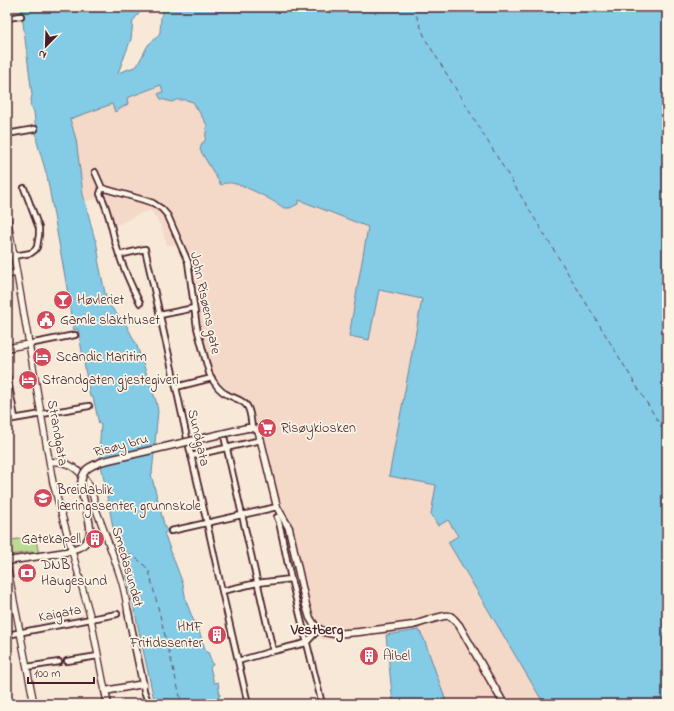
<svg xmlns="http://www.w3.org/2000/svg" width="674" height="711" font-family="'Indie Flower',sans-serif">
<rect width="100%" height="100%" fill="#f8e8d8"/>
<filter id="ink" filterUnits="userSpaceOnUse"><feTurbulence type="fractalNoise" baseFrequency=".025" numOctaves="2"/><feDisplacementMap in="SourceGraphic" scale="8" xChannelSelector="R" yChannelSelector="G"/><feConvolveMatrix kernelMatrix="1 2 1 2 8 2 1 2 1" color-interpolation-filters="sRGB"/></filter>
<g filter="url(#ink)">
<path fill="#f4d8c8" d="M161 85 175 101 192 100 206 123 209 129 205 141 226 183H235L252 190 269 198 283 207 290 208 298 204V199L369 227 378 290 423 299 436 485 448 519 458 536 448 542 544 704H447L424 639 419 630 390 634 348 637 323 640 312 630 304 599 299 572 285 526 281 513 275 510 259 436 253 429 246 428 250 412 248 409 220 393 212 380 202 357 191 302 193 293 189 269 179 245H167L161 226 151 211 141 213 117 225 113 226 105 201 99 199 85 201 70 119 112 103 114 110 127 98Z"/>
<path fill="#bbdb94" stroke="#827d60" d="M35 536 39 554 32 552 9 555 7 549V541Z"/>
<path fill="#84cbe5" stroke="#6d869b" d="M21 7H144L133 21 131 39 118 73 137 66 148 45 158 36 160 32 161 17 164 7H667V704H544L448 542 458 536 448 520 438 526 431 514 436 485 389 476 422 299 379 290 369 340 349 336 368 227 299 200 298 204 290 208H284C274 201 239 181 227 183 224 183 224 184 221 185L200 150 202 143 205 141 207 125 193 102 186 100H176L172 102 161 99 158 94 163 92 161 85 127 98 128 104 115 112 112 104 70 119 76 139 83 194 95 240H96L99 258 98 259 105 293 111 307 127 326 137 346 156 401 158 411 152 474H151L165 528 168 531 164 533 183 584 186 601 194 622H196L206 652H208L213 665 210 667 214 683 218 682 220 696 218 697 220 704H155L121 549 118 538H115L99 454 101 424H99L93 397H90L78 329 74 330 72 324 67 288 47 176 37 142 34 112 30 105 32 95Z
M419 630 424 639 447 704H393L386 635Z"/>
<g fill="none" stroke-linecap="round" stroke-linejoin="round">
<path stroke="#5b5363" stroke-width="1" stroke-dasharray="5 4" stroke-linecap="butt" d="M413 7 426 40 667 436
M121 549C132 555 142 561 149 571L182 704"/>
<g stroke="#4a1f2b" stroke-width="8">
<path id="minor" d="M7 18 21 16
M7 134 35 129
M95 172 102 188 100 194C109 210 111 228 116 245 122 265 130 284 140 303
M102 188 144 200 153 203 162 209 168 216 188 262 197 328 209 373C213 382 219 391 228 395 234 398 243 400 247 406 251 412 251 421 252 428
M119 255 145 249 176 387 187 438 207 523 222 591 248 704
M14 256 31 253 35 250 37 247 39 235V228L24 188
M160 315 194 308
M29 344 75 335
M7 375 15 418
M176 387 212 378
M7 420 89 406
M224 436 273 651
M191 456 261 440
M277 517 279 522 291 579 322 704
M171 531 277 507
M222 591 257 583 291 579
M7 635 117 614
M306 643 319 629
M67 661 98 656
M238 661 273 651 306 643
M27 667 59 662
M143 684 144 691 149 704"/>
</g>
<g stroke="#4a1f2b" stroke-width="8">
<path id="tertiary" d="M7 216 53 483 91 619 105 691
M7 275 16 273
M7 348 29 344
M50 462C66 460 79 469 88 483 93 491 94 503 97 512 105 533 113 554 120 576 124 587 126 600 128 612
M7 565 34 704"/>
</g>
<g stroke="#4a1f2b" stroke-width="9">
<path id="secondary" d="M247 428C252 428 256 427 259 433L277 507 289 528 306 605 310 618 315 626 324 632 334 634 359 632 413 625C422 623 443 614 450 616 454 618 456 622 459 625L504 704
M7 561 66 552 77 548
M108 704 105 691 143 684 128 612"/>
</g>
<use href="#minor" stroke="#fcf5e5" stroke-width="4.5"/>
<use href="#tertiary" stroke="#fcf5e5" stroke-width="5.5"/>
<use href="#secondary" stroke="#fcf5e5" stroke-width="6"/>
<g stroke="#4a1f2b" stroke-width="9" stroke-linecap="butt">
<path id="secondary-bridge" d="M77 548C111 535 66 491 87 469 92 465 98 463 104 461L247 428"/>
</g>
<use href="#secondary-bridge" stroke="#fcf5e5" stroke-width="6"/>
</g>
</g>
<defs>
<g id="bar-disc" transform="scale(1)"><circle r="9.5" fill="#d1495b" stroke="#fcf5e5"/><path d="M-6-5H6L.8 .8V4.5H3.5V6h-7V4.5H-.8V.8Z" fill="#fff"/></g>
<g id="civic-disc" transform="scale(1)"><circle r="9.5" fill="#d1495b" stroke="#fcf5e5"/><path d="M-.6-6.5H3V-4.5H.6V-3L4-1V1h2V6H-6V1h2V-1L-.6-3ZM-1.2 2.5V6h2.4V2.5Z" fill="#fff"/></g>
<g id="hotel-disc" transform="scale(1)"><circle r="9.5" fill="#d1495b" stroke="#fcf5e5"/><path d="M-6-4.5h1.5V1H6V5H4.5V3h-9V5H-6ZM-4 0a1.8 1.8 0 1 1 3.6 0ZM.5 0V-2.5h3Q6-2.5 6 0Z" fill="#fff"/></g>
<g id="supermarket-disc" transform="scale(1)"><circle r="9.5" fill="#d1495b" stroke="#fcf5e5"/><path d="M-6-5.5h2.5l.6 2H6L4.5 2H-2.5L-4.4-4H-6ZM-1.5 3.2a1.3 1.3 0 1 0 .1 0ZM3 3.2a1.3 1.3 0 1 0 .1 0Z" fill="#fff"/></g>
<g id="school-disc" transform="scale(1)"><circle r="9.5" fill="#d1495b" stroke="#fcf5e5"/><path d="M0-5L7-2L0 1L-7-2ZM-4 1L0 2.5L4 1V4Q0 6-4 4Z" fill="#fff"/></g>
<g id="building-disc" transform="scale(1)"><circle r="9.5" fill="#d1495b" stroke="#fcf5e5"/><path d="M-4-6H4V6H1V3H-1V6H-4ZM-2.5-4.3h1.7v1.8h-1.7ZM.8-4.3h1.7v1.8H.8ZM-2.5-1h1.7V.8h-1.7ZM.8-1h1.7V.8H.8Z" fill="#fff"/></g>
<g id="bank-disc" transform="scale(1)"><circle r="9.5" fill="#d1495b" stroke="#fcf5e5"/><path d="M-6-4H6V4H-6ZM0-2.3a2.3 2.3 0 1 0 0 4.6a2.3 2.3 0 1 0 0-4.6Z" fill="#fff"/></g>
</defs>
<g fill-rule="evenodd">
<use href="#bar-disc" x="63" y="300"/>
<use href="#civic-disc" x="46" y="320"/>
<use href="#hotel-disc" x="42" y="357"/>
<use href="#hotel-disc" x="28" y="380"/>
<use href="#supermarket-disc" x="267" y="428"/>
<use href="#school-disc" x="43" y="498"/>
<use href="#building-disc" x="95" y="539"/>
<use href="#bank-disc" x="27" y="573"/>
<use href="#building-disc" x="217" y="635"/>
<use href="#building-disc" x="369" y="656"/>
</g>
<g text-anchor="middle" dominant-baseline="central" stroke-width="3.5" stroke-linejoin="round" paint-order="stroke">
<g font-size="14" fill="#4a1f2b" stroke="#fcf5e5" text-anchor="start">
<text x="77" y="300">Høvleriet</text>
<text x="60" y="320">Gamle slakthuset</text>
<text x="56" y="357">Scandic Maritim</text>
<text x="42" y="380">Strandgaten gjestegiveri</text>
<text x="281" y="428">Risøykiosken</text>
<text x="57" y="490">Breidablik<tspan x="57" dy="16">læringssenter, grunnskole</tspan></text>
<text x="81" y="539" text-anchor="end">Gatekapell</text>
<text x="41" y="565">DNB<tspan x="41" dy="16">Haugesund</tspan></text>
<text x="203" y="627" text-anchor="end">HMF<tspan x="203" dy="16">Fritidssenter</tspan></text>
<text x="383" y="656">Aibel</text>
</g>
<g font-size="14" fill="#4a1f2b" stroke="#fcf5e5">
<text transform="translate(205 303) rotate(78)">John Risøens gate</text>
<text transform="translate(57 433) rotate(80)">Strandgata</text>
<text transform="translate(198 438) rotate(77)">Sundgata</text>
<text transform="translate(121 446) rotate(-15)">Risøy bru</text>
<text transform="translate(127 567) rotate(74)">Smedasundet</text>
<text transform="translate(60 614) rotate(-11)">Kaigata</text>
</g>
<g font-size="15" font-weight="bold" fill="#4a1f2b" stroke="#fcf5e5">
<text x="317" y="630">Vestberg</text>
</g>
</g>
<rect width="674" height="711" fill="none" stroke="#fcf5e5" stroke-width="24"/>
<rect x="12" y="12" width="650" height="687" fill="none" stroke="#4a1f2b" stroke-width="1.5" filter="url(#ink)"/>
<g transform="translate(46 46) rotate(203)" stroke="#fcf5e5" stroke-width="3" paint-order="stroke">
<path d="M0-3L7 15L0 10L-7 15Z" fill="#4a1f2b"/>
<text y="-6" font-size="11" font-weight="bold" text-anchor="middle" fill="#4a1f2b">N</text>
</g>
<path d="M28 677v6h66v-6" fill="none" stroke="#4a1f2b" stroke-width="2"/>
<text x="34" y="677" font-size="12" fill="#4a1f2b" stroke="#fcf5e5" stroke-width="3" paint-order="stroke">100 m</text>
</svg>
